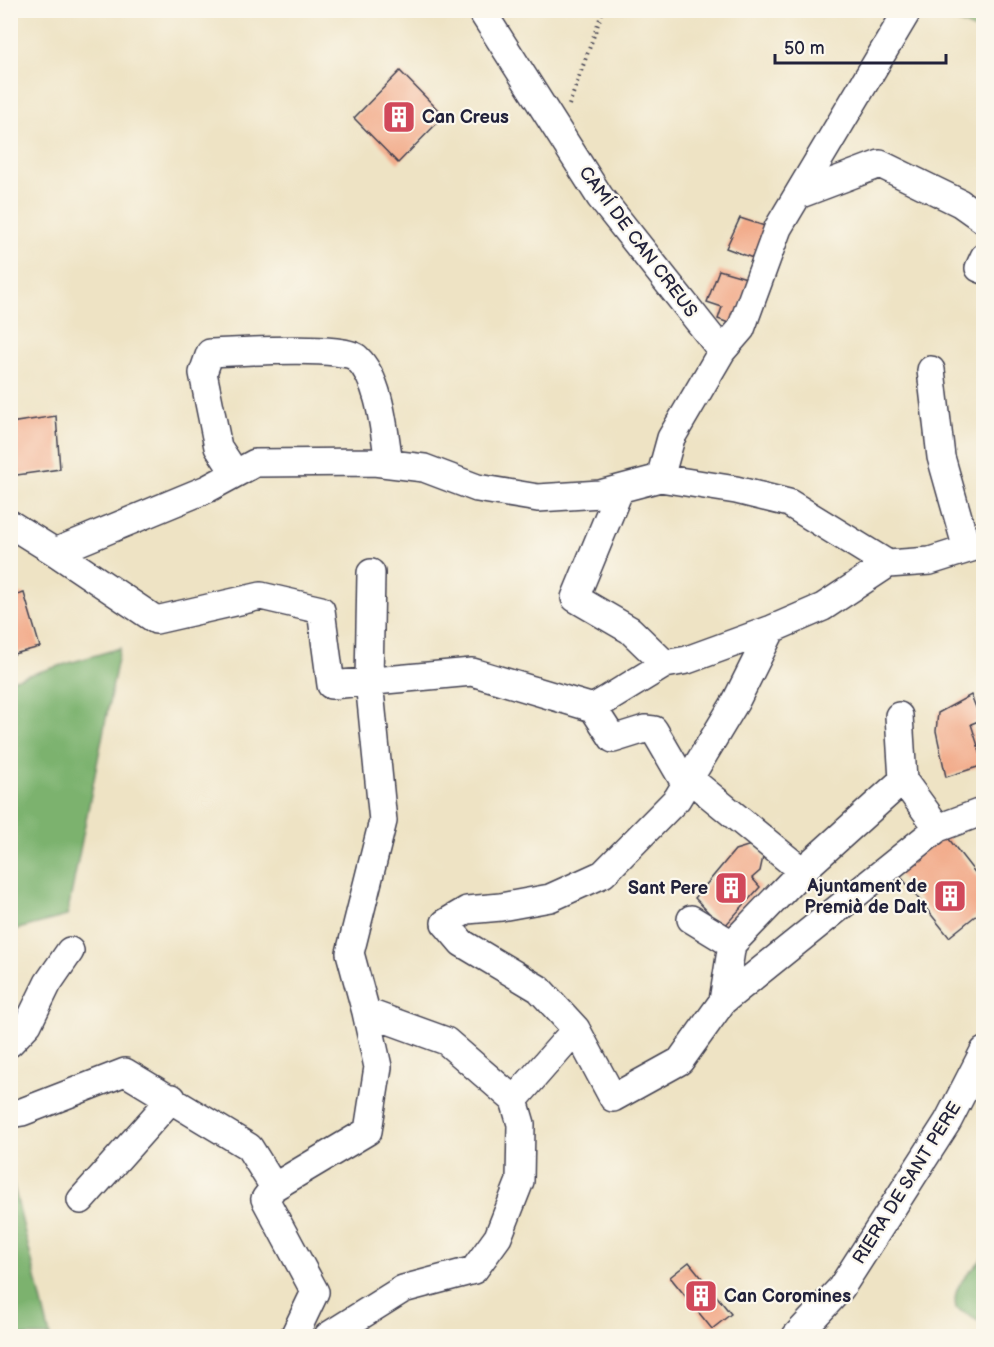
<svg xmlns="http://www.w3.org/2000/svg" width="994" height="1347" font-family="'Balsamiq Sans',sans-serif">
<rect width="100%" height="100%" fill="#fbf7ec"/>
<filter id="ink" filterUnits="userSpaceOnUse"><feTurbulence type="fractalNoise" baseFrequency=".0167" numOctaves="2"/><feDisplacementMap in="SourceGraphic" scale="12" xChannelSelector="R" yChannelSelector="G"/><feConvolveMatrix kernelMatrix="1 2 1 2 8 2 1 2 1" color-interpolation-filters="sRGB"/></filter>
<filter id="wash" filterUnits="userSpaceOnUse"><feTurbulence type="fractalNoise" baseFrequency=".008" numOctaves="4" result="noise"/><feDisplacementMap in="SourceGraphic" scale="24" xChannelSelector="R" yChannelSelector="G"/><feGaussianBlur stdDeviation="1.35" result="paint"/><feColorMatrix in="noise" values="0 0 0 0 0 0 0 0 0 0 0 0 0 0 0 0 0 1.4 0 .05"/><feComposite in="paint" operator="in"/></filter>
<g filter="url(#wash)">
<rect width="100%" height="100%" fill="#eee3c4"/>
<path fill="#9bcf80" stroke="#5e785e" stroke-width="1.5" d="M933 11H983V33Z"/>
<path fill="#7cb26e" stroke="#4f6a54" stroke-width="1.5" d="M120 648 67 916 11 931V680Z
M10 1175H11L50 1336H11Z
M983 1257V1324L956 1308C951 1283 970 1275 983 1257Z"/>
<g id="blocks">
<path fill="#f2aa89" d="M400 71 444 116 398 163 354 118Z
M740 218 771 228 758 260 726 248Z
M719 270 750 279 734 325 718 319 722 307 707 302Z
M56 416 60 469 10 476V423Z
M24 593 40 647 10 655V597Z
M971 695 981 720 971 724 984 765 946 777 936 731 938 713Z
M945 834 984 884V909L949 937 897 872Z
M751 845 763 857 760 871 752 878 760 887 723 928 695 898 735 850Z
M689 1262 731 1314 712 1329 670 1277Z"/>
</g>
</g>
<g filter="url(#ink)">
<use href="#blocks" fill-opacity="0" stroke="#413f50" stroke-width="1.5"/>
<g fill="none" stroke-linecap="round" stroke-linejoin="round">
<g stroke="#413f50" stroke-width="30">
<path id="minor" d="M481 10 600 197 722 351 671 438 660 478
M798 195 880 164 960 203 984 220
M984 257 979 268 984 270
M722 351 741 329 778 228 908 10
M931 370 941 457 967 549
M235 473 218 447 203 373 210 353C234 352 344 345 357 358 381 381 384 432 389 463
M620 489 575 598 630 630 665 664
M10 524 55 552 207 489 255 463 374 462 424 468 477 488 538 498 600 494 660 478 736 490 789 503 888 564
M55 552 156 620 261 596 321 610 331 685 472 672 593 708 665 664 687 660 772 629 823 607 888 564 930 561 984 544
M593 708 613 739 645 729 654 730 686 785
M899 716 903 780 938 828
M690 779 802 871
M691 919 732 944
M723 1001 732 944 802 871 903 780
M576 1029 613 1098 680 1061 723 1001 938 828 984 811
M10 1043 28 1024 48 983 70 951
M514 1100 576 1029 539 989 462 943 445 923 467 910 501 907 550 898 603 874 677 799 736 701 772 629
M10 1114 22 1112 125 1072 249 1147 274 1187
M81 1200 172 1098
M294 1336 315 1292 265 1199 274 1187 368 1131 378 1067 366 1012
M328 1336 403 1289 474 1270 498 1237 520 1181 521 1124 514 1100 446 1041 366 1012 350 953 383 821 369 681 371 573
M796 1336 841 1288 948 1121 984 1051"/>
</g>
<path stroke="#413f50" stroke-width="4" stroke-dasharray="1.5 4.5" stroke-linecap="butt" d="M569 105 603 10
M10 990 19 984"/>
<use href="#minor" stroke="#fff" stroke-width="27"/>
</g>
</g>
<defs>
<g id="building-square" transform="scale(1.725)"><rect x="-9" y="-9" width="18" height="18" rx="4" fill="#d1495b" stroke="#fbf7ec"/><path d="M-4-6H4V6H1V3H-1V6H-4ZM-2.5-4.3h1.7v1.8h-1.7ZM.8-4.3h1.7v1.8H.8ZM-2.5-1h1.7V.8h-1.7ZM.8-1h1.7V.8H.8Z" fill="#fff"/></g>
</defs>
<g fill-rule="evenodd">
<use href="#building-square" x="399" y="117"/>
<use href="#building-square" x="731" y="888"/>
<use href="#building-square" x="950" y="896"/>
<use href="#building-square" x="701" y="1296"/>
</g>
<g text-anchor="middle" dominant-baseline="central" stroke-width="4.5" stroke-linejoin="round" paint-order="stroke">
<g font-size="18" font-weight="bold" fill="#22223b" stroke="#fbf7ec" text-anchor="start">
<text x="422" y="117">Can Creus</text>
<text x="927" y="886" text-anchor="end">Ajuntament de<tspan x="927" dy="21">Premià de Dalt</tspan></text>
<text x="708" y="888" text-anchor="end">Sant Pere</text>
<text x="724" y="1296">Can Coromines</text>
</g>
<g font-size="18" fill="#22223b" stroke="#fbf7ec">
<text transform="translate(638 242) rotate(53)">CAMÍ DE CAN CREUS</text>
<text transform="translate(907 1183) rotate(-58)">RIERA DE SANT PERE</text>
</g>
</g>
<rect width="994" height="1347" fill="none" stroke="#fbf7ec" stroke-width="36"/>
<path d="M775 54v9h171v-9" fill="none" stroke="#22223b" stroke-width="3"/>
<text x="784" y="54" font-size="18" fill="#22223b" stroke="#fbf7ec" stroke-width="4.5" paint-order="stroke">50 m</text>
</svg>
